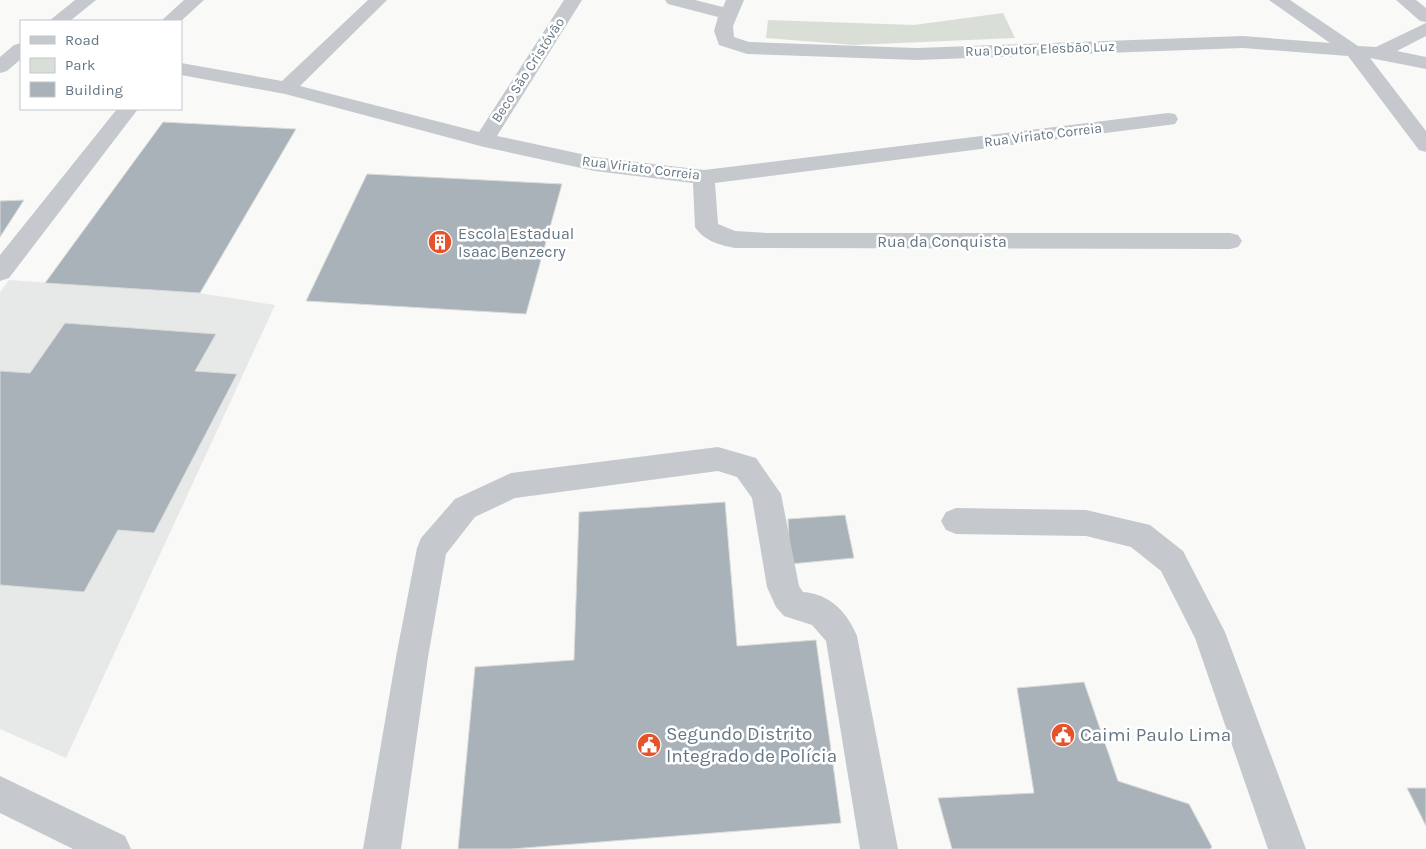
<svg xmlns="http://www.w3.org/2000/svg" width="1426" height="849" font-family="Karla,sans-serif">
<rect width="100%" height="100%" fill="#f9f9f7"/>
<path fill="#e7e8e8" d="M9 280 199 293 275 305 66 758 0 729V292Z"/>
<path fill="#d9dfd6" d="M1003 13 1015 38 854 45 766 38 768 20 914 25Z"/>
<path fill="#a9b2b9" stroke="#dbdbd9" d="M163 122 296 129 200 293 45 283Z
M367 174 562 184 526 314 306 301Z
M24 200 0 237V201Z
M65 323 216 334 195 371 237 374 154 533 118 530 84 592 0 585V371L30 373Z
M725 502 737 646 816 640 841 823 511 849H458L475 667 574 660 579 512Z
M845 515 854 558 790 564 788 519Z
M1084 682 1118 781 1189 804 1212 847 1210 849H952L938 798 1034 793 1017 688Z
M1407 788H1426V826Z"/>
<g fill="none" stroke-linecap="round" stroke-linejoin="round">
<path fill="#c5c9cd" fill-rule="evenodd" d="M75 0H96L70 21H49Z
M184 0H204L181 21H161Z
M368 0H387L300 86 479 132 564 0H582L497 136 595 157 704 170 1168 113 1175 114 1178 119 1175 124 1168 125 715 183 718 224 735 231 766 233H1230L1238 235 1242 241 1238 247 1230 249 735 248C720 245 704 241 695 227L693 183 595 171 484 147 285 94 181 75V63L282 81Z
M665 0H695L723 7 726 0H744L733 26 734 37 749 42 917 48 1243 36 1330 43 1269 0H1290L1358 46 1376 47 1426 23V36L1397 51 1426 57V69L1370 58 1426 131V152L1419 150 1348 56 1243 48 917 60 747 54 719 45 714 31 718 17 668 4Z
M1396 0H1416L1426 8V22L1420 21Z
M21 43V59L7 71 0 73V57L14 45Z
M117 109H138L9 278 0 281V255Z
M718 447 756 458 781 494 799 586 803 592C830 594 847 612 857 636L898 849H860L826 641 812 625 784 616 776 607 767 587 752 498 737 477 718 471 515 498 475 517 446 554 428 657 401 849H363L396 657 417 548 421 538 455 499 511 473Z
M956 508 1086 510 1150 525 1183 551 1225 632 1306 849H1268L1195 638 1161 571 1131 547 1086 536 956 534 946 530 941 521 946 512Z
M0 776 125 836 131 849H73L0 813Z"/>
</g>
<defs>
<g id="building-disc" transform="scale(1.25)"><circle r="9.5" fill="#e5532b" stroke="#fff"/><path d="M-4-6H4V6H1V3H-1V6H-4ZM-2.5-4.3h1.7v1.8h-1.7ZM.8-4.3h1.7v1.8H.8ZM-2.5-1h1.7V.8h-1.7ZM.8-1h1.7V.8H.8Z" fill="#fff"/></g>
<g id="civic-disc" transform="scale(1.25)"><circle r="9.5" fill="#e5532b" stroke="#fff"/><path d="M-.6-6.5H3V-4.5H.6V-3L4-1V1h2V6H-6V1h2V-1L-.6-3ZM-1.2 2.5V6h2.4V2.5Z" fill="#fff"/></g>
</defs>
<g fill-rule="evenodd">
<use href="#building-disc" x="440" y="242"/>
<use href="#civic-disc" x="1063" y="735"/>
<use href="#civic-disc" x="649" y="745"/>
</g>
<g text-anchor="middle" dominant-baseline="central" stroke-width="5" stroke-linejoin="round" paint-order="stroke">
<g font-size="14" fill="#647683" stroke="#fff">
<text transform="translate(1040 49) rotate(-2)">Rua Doutor Elesbão Luz</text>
<text transform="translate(528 70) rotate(-57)">Beco São Cristóvão</text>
<text transform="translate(1043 135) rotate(-7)">Rua Viriato Correia</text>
<text transform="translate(641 168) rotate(7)">Rua Viriato Correia</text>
</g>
<g font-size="16" fill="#647683" stroke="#fff" text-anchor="start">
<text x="458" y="233">Escola Estadual<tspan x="458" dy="18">Isaac Benzecry</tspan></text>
</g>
<g font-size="16" fill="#647683" stroke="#fff">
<text x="942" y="241">Rua da Conquista</text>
</g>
<g font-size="19" fill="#647683" stroke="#fff" text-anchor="start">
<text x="666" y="734">Segundo Distrito<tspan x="666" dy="22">Integrado de Polícia</tspan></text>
<text x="1080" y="735">Caimi Paulo Lima</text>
</g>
</g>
<rect x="20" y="20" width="162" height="90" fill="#ffffff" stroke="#c1c8cd"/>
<rect x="30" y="36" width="25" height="8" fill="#c5c9cd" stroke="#c1c8cd"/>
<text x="65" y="45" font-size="15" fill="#647683">Road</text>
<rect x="30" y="58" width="25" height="15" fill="#d9dfd6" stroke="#c1c8cd"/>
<text x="65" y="70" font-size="15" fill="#647683">Park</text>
<rect x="30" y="82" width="25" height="15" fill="#a9b2b9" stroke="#c1c8cd"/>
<text x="65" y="95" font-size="15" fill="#647683">Building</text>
</svg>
